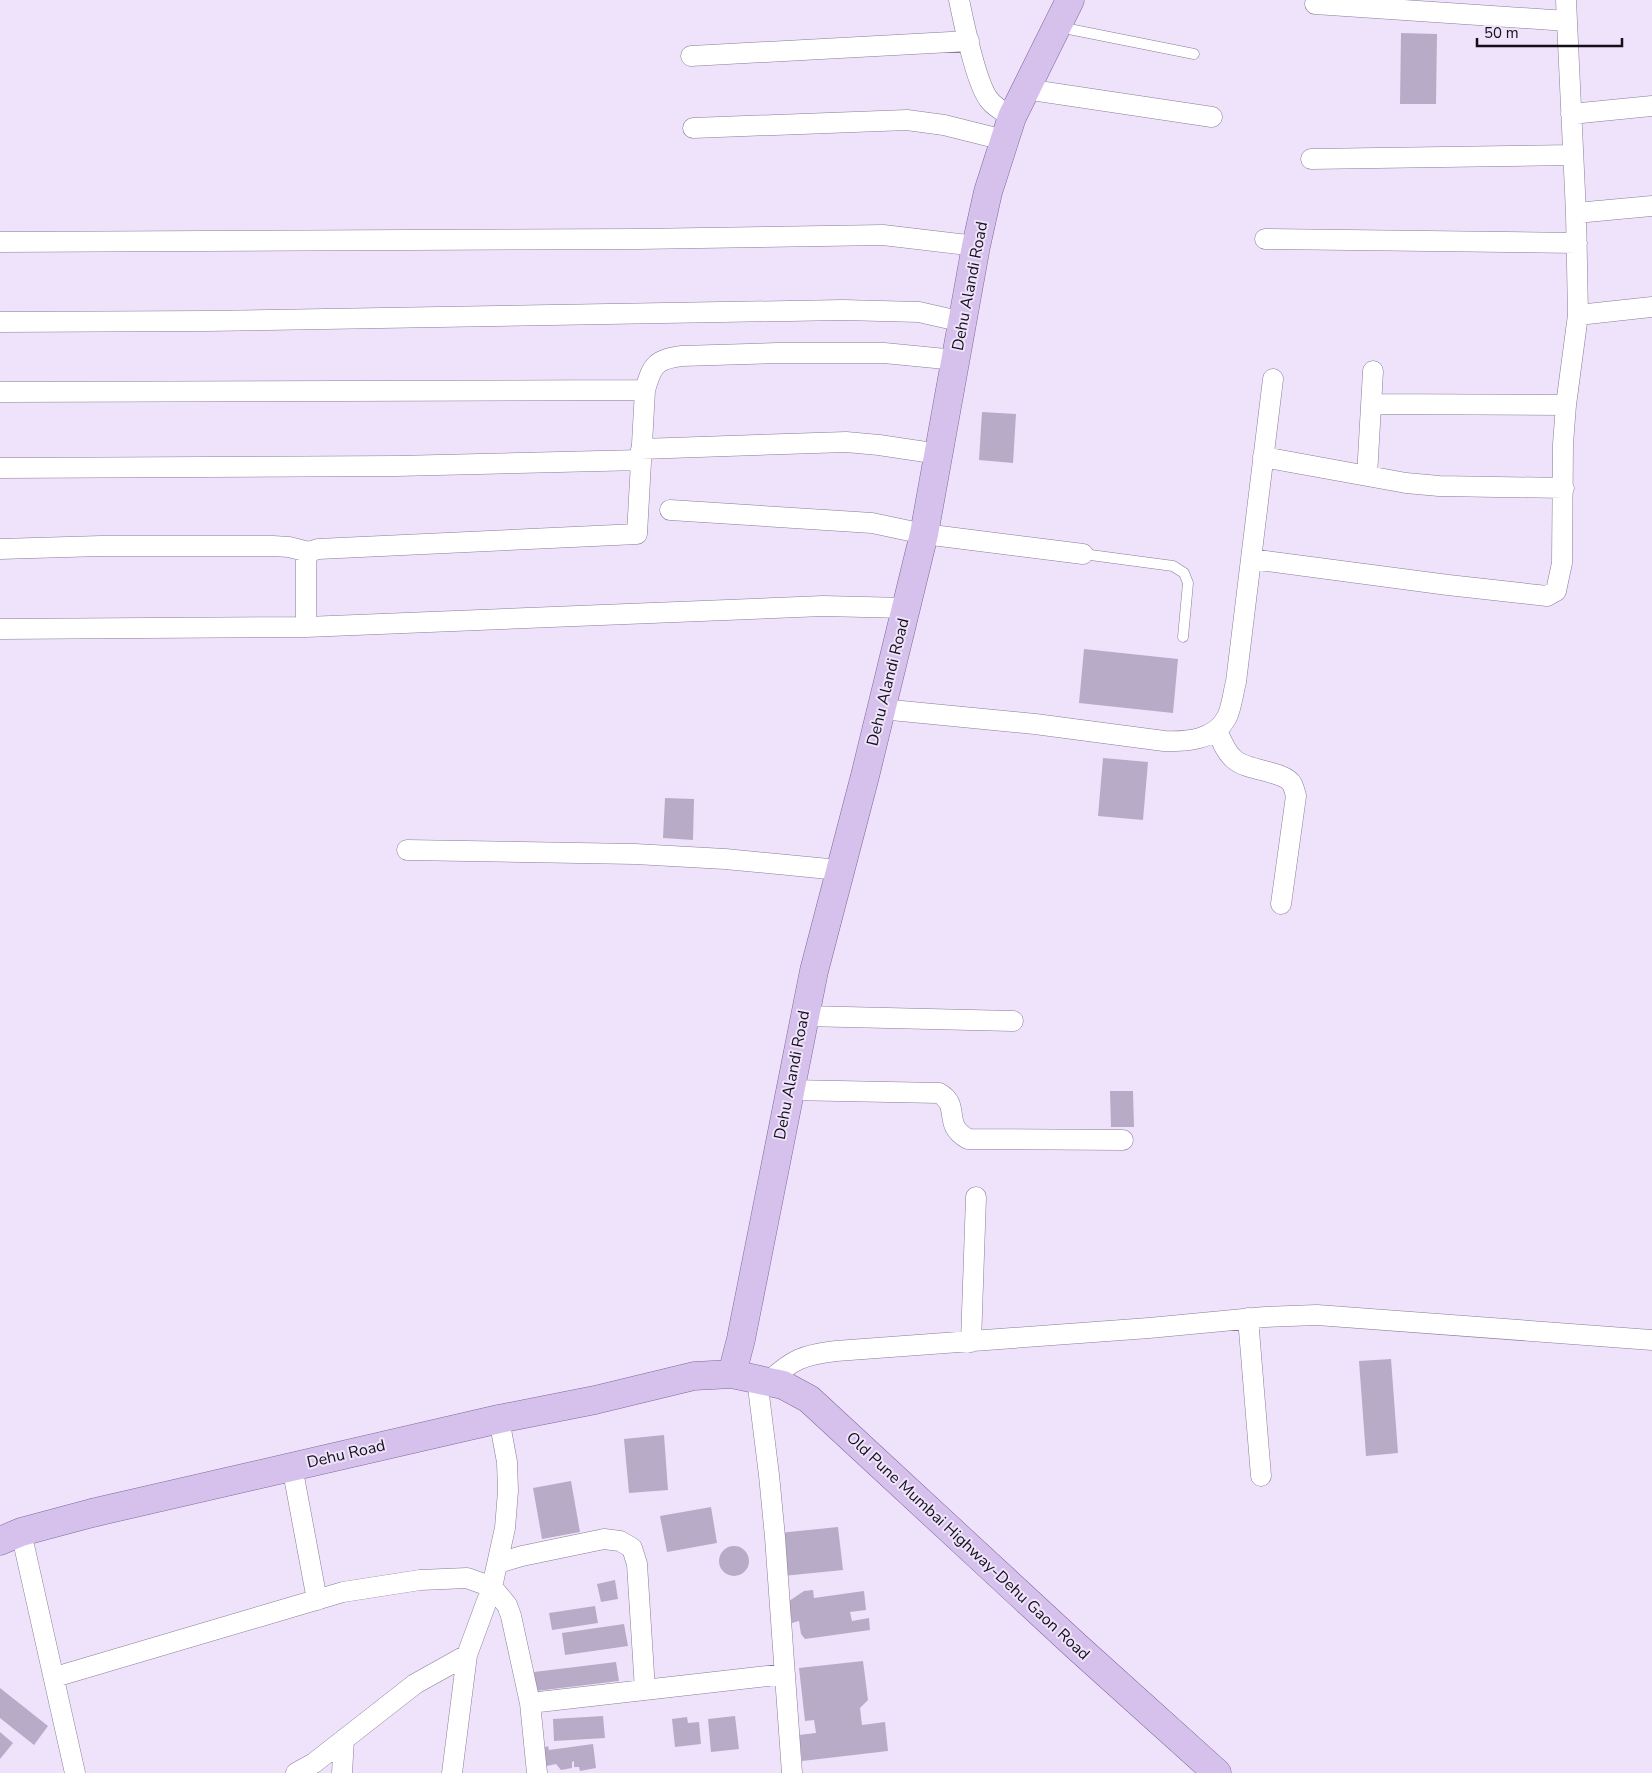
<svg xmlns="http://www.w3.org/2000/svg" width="1652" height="1773" font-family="'Nunito Sans',sans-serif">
<rect width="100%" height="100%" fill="#eee3fb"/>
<path fill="#b8abc8" d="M1401 33 1437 34 1436 104H1400Z
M982 412 1016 414 1013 463 979 460Z
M1084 649 1178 659 1173 713 1079 703Z
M1103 758 1148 762 1143 820 1098 816Z
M665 798 694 799 693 840 663 838Z
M1110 1091H1133L1134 1127H1111Z
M1391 1359 1398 1453 1366 1456 1359 1361Z
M664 1435 668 1490 629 1493 624 1439Z
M571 1481 580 1532 542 1539 533 1488Z
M711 1507 717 1543 667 1552 660 1516Z
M838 1527 843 1570 783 1576 779 1533Z
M719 1561a15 15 0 1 1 30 0a15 15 0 1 1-30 0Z
M615 1580 618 1599 601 1602 597 1584Z
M813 1590 814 1598 864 1591 866 1610 850 1612 852 1621 869 1618 870 1630 805 1639 801 1634 799 1621 792 1623 789 1601 804 1591Z
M595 1606 598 1623 552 1630 549 1613Z
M624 1624 628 1646 565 1655 562 1633Z
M863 1661 868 1700 860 1708 862 1725 885 1722 888 1751 802 1761 799 1735 816 1733 814 1720 805 1721 799 1668Z
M616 1662 619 1681 536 1691 534 1672Z
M0 1688 48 1726 34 1745 0 1718Z
M603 1716 605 1738 554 1741 553 1719Z
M735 1716 739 1749 711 1752 708 1719Z
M687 1717 688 1723 699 1722 701 1744 675 1747 672 1719Z
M0 1732 13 1743 0 1759Z
M593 1744 596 1768 580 1771 579 1767H574V1761L572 1762V1768L561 1770 556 1764 542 1767 543 1748 548 1746 549 1750Z"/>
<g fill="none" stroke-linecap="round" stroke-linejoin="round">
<g stroke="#897c97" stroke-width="11">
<path id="service" d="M1059 27 1194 54
M1083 554 1173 566 1184 573 1188 583 1183 637"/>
</g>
<g stroke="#897c97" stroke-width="21">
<path id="minor" d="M959 0C964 23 976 85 990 101 996 108 1004 112 1012 117
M1315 4 1567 21
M691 56 969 41
M1025 89 1212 117
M1571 114 1652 106
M693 128 907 120 944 125 1004 140
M1311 159 1573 155
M1576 213 1652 206
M1265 239 1577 243
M0 242 638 239 883 235 976 246
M1578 315 1652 307
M0 322 206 321 843 310 919 312 963 322
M0 392 645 390
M1371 404 1566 405
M641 449 846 442 879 445 939 454
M1263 457 1406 483 1439 486 1564 488
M0 468 397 466 641 460
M1367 476 1373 371
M670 510 872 523 924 534 1083 554
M0 549 101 546H273L289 547 309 552
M1251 559 1448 585 1547 596 1556 591 1562 563 1563 444 1566 405 1578 315 1576 213 1566 0
M306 627V560L309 552 318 549 637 534 645 390C652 365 656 359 682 356L777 353H884L956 360
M0 629 306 627 823 606 905 608
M881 709 1035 724 1164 741C1187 742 1215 740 1227 717 1232 706 1233 693 1236 682L1273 379
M1217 730C1221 740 1226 753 1235 760 1248 771 1285 771 1292 784 1294 788 1295 792 1296 796L1281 904
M407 850 635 854 725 859 839 870
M804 1016 1013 1021
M789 1090 939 1093C962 1106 941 1124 968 1139L1123 1140
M1248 1318 1261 1476
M971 1342 976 1197
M757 1379 769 1475 775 1537 792 1773
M768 1382C793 1359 803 1355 836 1351L1149 1328 1265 1317 1317 1315 1652 1340
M292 1466 317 1600
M21 1532 75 1773
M498 1563 522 1556 604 1539 620 1541 632 1548 637 1564 645 1690
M55 1677 343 1592 420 1580 467 1578 492 1587 507 1605 511 1616 530 1703 537 1773
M530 1703 785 1674
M296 1773 314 1763 415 1684 467 1655
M342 1773 344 1739
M452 1773 467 1655 492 1587 505 1528 508 1491 507 1462 499 1419"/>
</g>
<g stroke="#80679a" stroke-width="29">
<path id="primary" d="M732 1374 741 1339 814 971 865 776 924 534 976 246 988 192 1012 117 1070 0
M0 1541 21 1532 92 1513 499 1419 595 1400 694 1376 732 1374 783 1385 809 1399 1076 1646 1217 1773"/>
</g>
<use href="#service" stroke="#fff" stroke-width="10"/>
<use href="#minor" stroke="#fff" stroke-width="20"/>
<use href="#primary" stroke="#d6c1ec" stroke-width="28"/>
</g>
<g text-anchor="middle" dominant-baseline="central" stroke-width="4" stroke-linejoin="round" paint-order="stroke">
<g font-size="16" fill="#140f19" stroke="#eee3fb">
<text transform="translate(970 286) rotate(-79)">Dehu Alandi Road</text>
<text transform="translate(888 682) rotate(-76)">Dehu Alandi Road</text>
<text transform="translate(792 1075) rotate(-79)">Dehu Alandi Road</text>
<text transform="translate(346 1454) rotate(-13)">Dehu Road</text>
<text transform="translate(968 1546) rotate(43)">Old Pune Mumbai Highway-Dehu Gaon Road</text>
</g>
</g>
<path d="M1477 38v8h145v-8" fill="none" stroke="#140f19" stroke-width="2.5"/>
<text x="1484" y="38" font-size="15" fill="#140f19" stroke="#eee3fb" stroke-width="4" paint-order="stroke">50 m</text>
</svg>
